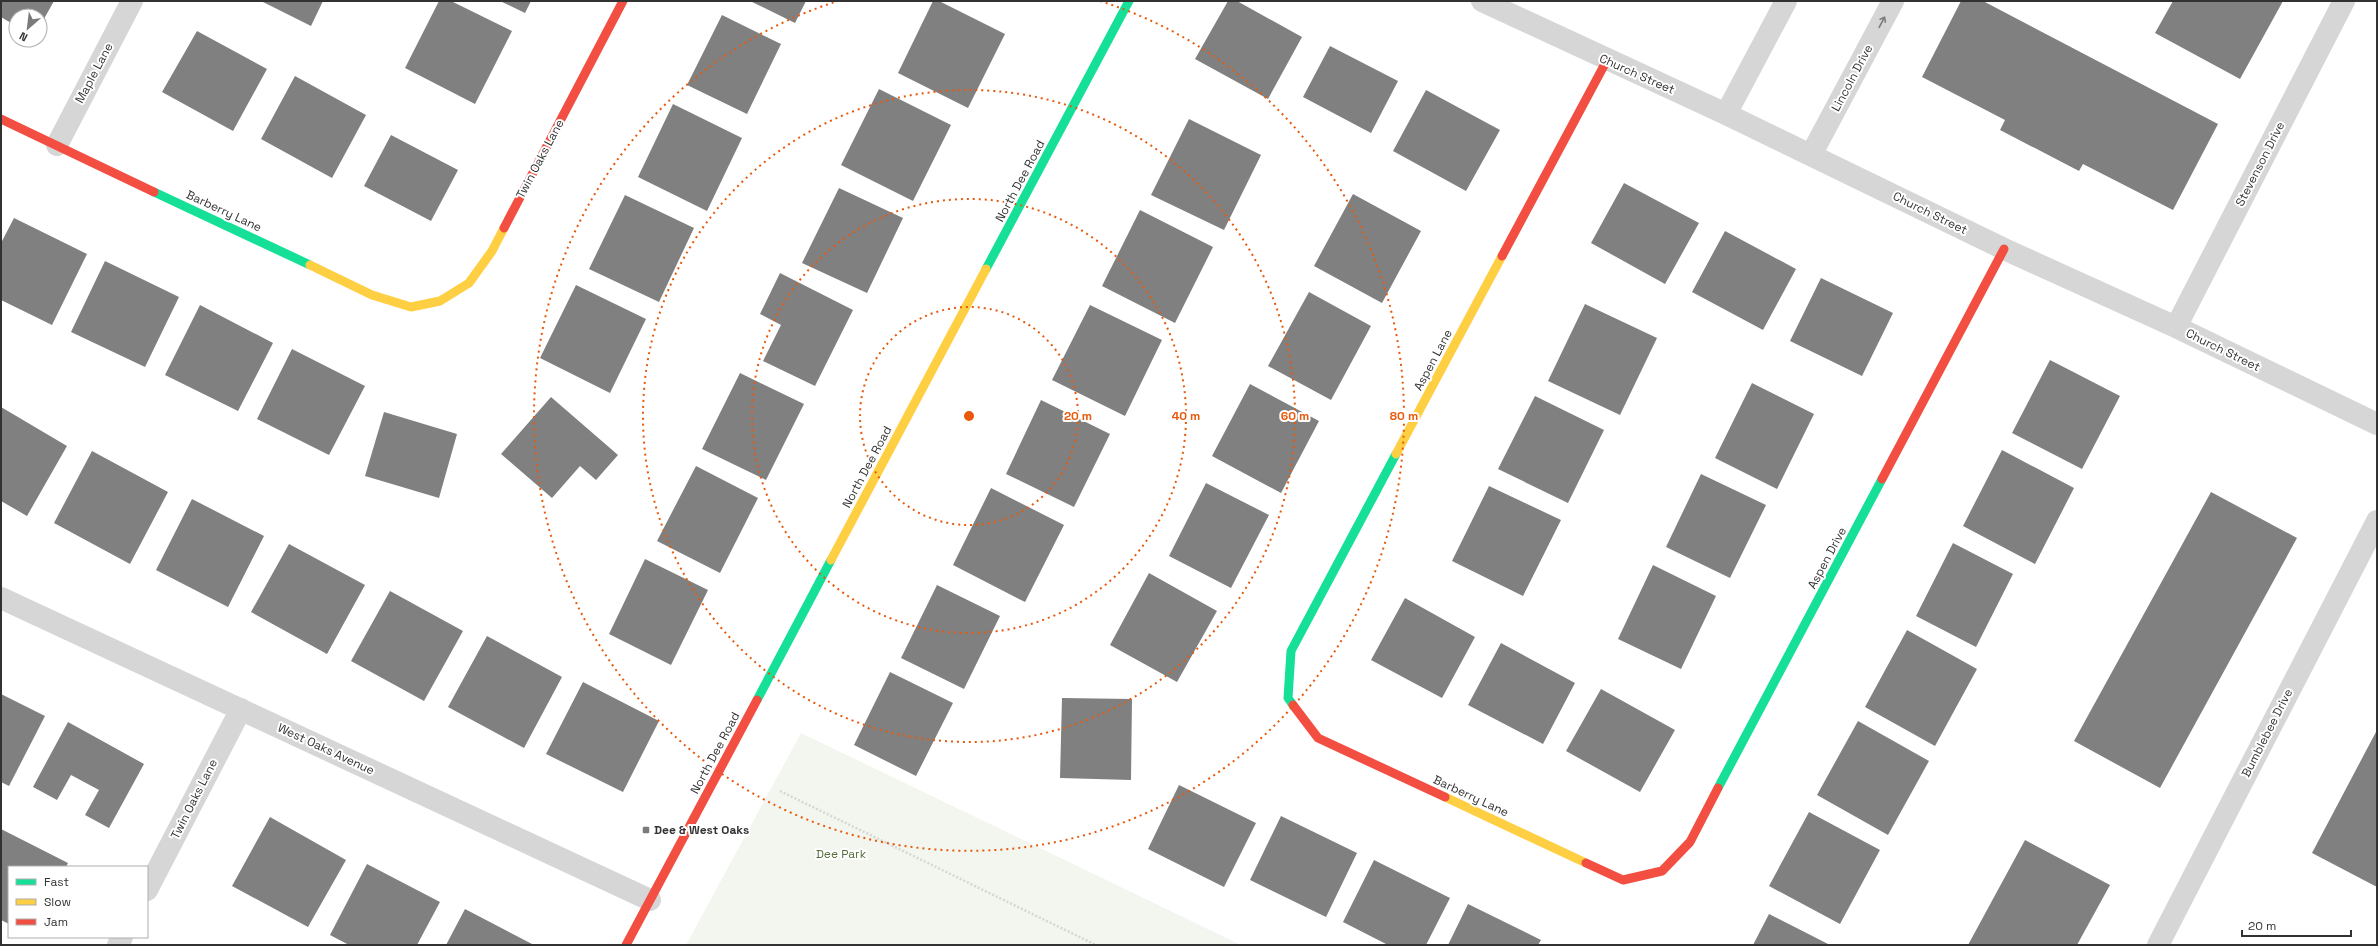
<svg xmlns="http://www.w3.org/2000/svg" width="2378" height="946" font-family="'Space Grotesk',sans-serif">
<rect width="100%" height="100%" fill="#fff"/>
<path fill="#f2f6ee" d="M801 733 1241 945H686Z"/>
<path fill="#808080" d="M1 1H54L40 26V16H16V26L1 17Z
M261 1H323L311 26Z
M439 1H451L512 31 475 104 405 68Z
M500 1H531L525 13Z
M750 1H806L795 23Z
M933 1H939L1005 34 968 108 898 73Z
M1228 1H1237L1302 37 1268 99 1195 59Z
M1961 1H1983L2218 124 2173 210 2083 164 2079 171 2000 130 2005 120 1922 77Z
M2173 1H2283L2240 79 2155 33Z
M722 15 781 44 747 114 687 85Z
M197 31 267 69 233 131 162 92Z
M1330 46 1398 81 1371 133 1303 97Z
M295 76 366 115 332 178 261 139Z
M879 89 951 125 913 201 841 165Z
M1426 90 1500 130 1466 191 1393 151Z
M673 104 742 138 707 211 638 177Z
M1189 119 1261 155 1224 230 1151 195Z
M391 135 458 170 431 221 364 186Z
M1624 183 1699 223 1665 284 1591 243Z
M839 188 903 218 867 293 802 263Z
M1353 194 1421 231 1382 303 1314 266Z
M625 195 694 228 659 302 589 269Z
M1140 210 1213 247 1175 323 1102 286Z
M14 218 87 254 52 325 1 300V243Z
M1725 231 1796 269 1763 330 1692 292Z
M105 261 179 297 145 367 71 332Z
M780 273 853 310 815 386 763 361 781 325 760 314Z
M1821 278 1893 313 1862 376 1790 341Z
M576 285 646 319 610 393 540 358Z
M1309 292 1371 326 1331 400 1268 366Z
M1585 304 1657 338 1620 415 1548 381Z
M200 305 273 343 238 411 165 375Z
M1090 305 1162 340 1125 416 1052 380Z
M292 349 365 386 329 455 257 419Z
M2050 360 2120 396 2082 469 2012 433Z
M740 373 804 404 766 480 702 449Z
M1752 383 1814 414 1777 489 1715 458Z
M1250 384 1319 421 1281 493 1212 456Z
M1535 396 1604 430 1568 503 1498 469Z
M551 397 618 455 596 480 580 466 552 498 501 454Z
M1041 400 1110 434 1074 507 1006 474Z
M1 407 67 446 27 516 1 501Z
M384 412 457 434 439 498 365 476Z
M2002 450 2074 488 2035 564 1963 526Z
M92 451 168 492 130 564 54 523Z
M696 466 758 498 720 573 657 541Z
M1701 474 1766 505 1730 578 1666 547Z
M1206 483 1269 515 1231 588 1169 556Z
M1489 486 1561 520 1523 596 1452 561Z
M991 488 1064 525 1025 602 953 565Z
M2211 492 2297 538 2160 788 2074 741Z
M192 499 264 536 228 607 156 570Z
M1953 543 2013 574 1976 647 1916 616Z
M289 544 365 585 327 654 251 612Z
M645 559 708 590 671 665 609 634Z
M1653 565 1716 596 1681 669 1618 639Z
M1149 573 1217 611 1177 682 1110 645Z
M937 585 1000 616 964 689 901 658Z
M390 591 463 631 424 701 351 661Z
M1405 598 1475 637 1442 698 1371 660Z
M1907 630 1977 669 1935 746 1865 707Z
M487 636 562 677 524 748 448 707Z
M1501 643 1575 683 1543 744 1468 705Z
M890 672 953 703 916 776 854 745Z
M583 682 659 721 623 792 546 754Z
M1601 689 1675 730 1640 792 1566 751Z
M1 694 45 716 9 786 1 782Z
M1062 698 1132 699 1131 780 1060 778Z
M1858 721 1929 761 1888 835 1817 795Z
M68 722 144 764 109 828 85 815 99 790 71 775 57 800 33 787Z
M2377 730V887L2312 853Z
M1179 785 1256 823 1224 887 1148 849Z
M1809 812 1880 850 1840 924 1769 886Z
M1281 816 1357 853 1326 917 1250 880Z
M270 817 346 860 308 927 232 886Z
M1 829 68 863 66 867H9V924L1 920Z
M2025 840 2110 885 2077 945H1968Z
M1374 860 1450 898 1426 945H1388L1343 922Z
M367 864 440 902 417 945H349L330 935Z
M1468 904 1541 940 1538 945H1448Z
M465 909 534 945H446Z
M1769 914 1830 945H1753Z"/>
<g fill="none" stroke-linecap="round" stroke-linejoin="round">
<path stroke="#d6d6d6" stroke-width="2.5" stroke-dasharray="2 2" stroke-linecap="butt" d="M780 791 1096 945"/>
<path stroke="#d6d6d6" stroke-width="22" d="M1482 1 1726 114 2004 249 2176 327 2377 424
M1726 114 1786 1
M57 145 132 1
M1811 155 1893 1
M2176 327 2344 1
M1 598 650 900
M147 890 241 709
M118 945 122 937
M2158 945 2377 521"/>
<path stroke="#16e098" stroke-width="9" d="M154 192 310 265
M986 269 1129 1
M757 700 831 560
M1293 705 1288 698 1291 651 1396 454
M1718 788 1882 479"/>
<path stroke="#ffcf43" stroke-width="9" d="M310 265 372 295 411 307 440 301 469 283 492 251 504 228
M1396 454 1502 256
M831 560 986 269
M1445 797 1586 863"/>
<path stroke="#f24e42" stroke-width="9" d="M1 119 154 192
M504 228 623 1
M1502 256 1607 60
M1882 479 2004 249
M1293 705 1318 738 1445 797
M1586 863 1623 880 1662 871 1690 842 1718 788
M626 945 757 700"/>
</g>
<defs><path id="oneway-shaft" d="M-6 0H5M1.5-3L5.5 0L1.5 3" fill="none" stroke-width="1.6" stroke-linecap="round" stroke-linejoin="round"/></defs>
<use stroke="#7c7c7c" href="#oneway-shaft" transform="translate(1882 22) rotate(-62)"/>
<g fill="none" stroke="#e8590c" stroke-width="2" stroke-dasharray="2 4">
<circle cx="969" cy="416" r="109"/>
<circle cx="969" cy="416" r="217"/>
<circle cx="969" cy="416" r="326"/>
<path d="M1100 1A435 435 0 1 1 838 1"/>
</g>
<rect fill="#7a7a7a" stroke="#fff" stroke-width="1.5" x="642" y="826" width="8" height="8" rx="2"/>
<g text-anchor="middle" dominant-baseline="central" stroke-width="4" stroke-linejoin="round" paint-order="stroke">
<g font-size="12" fill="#323232" stroke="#fff">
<text transform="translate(94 73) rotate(-62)">Maple Lane</text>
<text transform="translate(1637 74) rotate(24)">Church Street</text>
<text transform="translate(1852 78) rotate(-62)">Lincoln Drive</text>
<text transform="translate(540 159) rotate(-62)">Twin Oaks Lane</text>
<text transform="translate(2260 164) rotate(-63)">Stevenson Drive</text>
<text transform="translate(1020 181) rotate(-62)">North Dee Road</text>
<text transform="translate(224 211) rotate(25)">Barberry Lane</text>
<text transform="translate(1930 213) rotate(26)">Church Street</text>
<text transform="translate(2223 350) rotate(26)">Church Street</text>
<text transform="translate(1433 360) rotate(-62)">Aspen Lane</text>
<text transform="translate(867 467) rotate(-62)">North Dee Road</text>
<text transform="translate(1827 558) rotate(-62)">Aspen Drive</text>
<text transform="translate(2267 733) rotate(-63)">Bumblebee Drive</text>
<text transform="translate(326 749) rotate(25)">West Oaks Avenue</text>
<text transform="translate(715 753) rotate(-62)">North Dee Road</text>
<text transform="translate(1471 796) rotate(25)">Barberry Lane</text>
<text transform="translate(194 799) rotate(-63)">Twin Oaks Lane</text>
</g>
<g font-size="12" font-weight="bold" fill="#323232" stroke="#fff" text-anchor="start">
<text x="654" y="830">Dee &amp; West Oaks</text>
</g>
<g font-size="12" fill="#576f3d" stroke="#fff">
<text x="841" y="854">Dee Park</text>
</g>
</g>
<circle cx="969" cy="416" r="6" fill="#e8590c" stroke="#fff" stroke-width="2"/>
<g font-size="12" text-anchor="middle" font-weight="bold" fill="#e8590c" stroke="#fff" stroke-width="4" stroke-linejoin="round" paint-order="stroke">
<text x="1078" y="420">20 m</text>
<text x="1186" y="420">40 m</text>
<text x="1295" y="420">60 m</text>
<text x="1404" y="420">80 m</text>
</g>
<rect width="2378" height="946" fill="none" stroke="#323232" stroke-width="4"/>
<rect x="8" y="866" width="140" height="72" fill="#ffffff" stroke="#adadad"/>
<rect x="16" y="879" width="20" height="6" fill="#16e098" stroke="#adadad"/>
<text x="44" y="886" font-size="12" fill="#323232">Fast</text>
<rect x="16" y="899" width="20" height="6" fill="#ffcf43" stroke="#adadad"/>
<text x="44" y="906" font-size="12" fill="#323232">Slow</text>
<rect x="16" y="919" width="20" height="6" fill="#f24e42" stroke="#adadad"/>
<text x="44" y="926" font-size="12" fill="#323232">Jam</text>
<g transform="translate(28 28) rotate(208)"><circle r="19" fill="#ffffff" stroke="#adadad"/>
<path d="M0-3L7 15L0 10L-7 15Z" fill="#7a7a7a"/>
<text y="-6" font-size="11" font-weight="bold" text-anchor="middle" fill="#323232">N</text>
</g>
<path d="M2242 930v6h109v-6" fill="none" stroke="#323232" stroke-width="2"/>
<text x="2248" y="930" font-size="12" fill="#323232" stroke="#ffffff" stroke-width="3" paint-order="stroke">20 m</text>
</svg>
